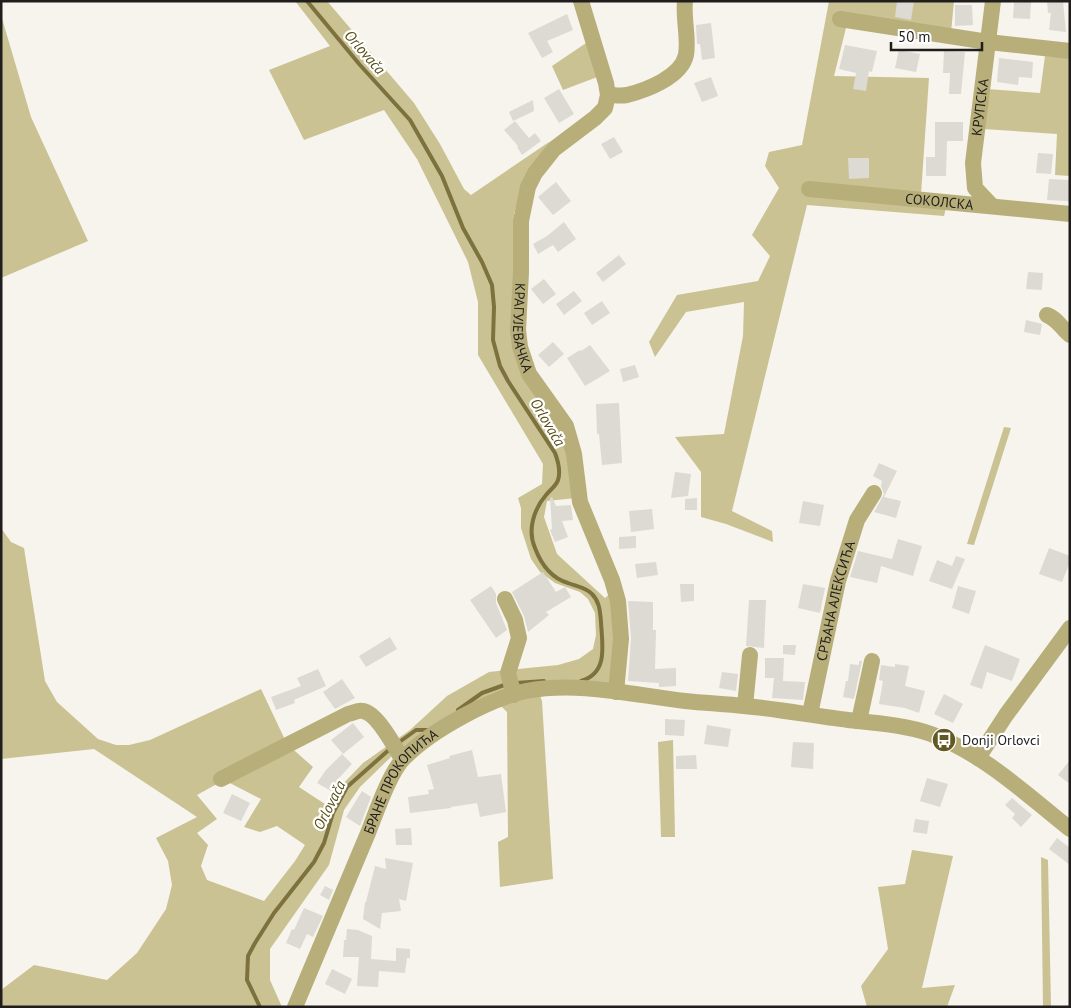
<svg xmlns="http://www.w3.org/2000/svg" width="1071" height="1008" font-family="'PT Sans',sans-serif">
<rect width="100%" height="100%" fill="#f6f4ed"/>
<path fill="#cbc293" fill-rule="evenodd" d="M295 1H327L414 103 440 144 464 189 471 195 549 142 525 177 514 214 513 247 517 276 511 317 561 425 576 498 547 501 544 517 557 554 605 598 611 593 615 611 611 693 538 691 542 701 553 879 500 887 498 842 508 837 507 712 495 700 393 755 360 787 344 810 329 865 270 949V980L282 1007H1V990L34 965 107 980 137 953 166 909 172 885 168 861 156 838 197 817 94 749 1 759V528L11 542 24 548 45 681 57 702 98 739 116 745H129L150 740 261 689 287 744 313 767 299 787 328 806 338 789 363 763 410 730 447 696 489 672 558 665 579 659 593 649 596 635 595 613 588 599 580 592 555 583 540 572 531 559 521 528V508L518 498 542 484 543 464 478 355V302L468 262 417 159 384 110 304 140 269 70 330 46ZM224 780 261 799 244 827 260 832 277 826 305 845 295 861 264 901 207 880 201 866 208 845 197 833 217 819 197 795Z
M829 1H954L950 43 847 24 834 76 929 78 921 194 946 208 944 216 807 205 732 511 772 531 773 542 726 524 701 517V472L675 437 724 434 743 336 744 302 686 312 655 357 649 342 677 295 758 281 770 256 752 235 779 188 765 166 769 152 802 145Z
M1 15 31 117 88 241 1 278Z
M589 41 600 76 563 90 552 66Z
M1045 56 1070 58V176L1055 175 1057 134 983 129 987 89 1040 93Z
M1004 427 1011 428 974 545 967 544Z
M673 740 675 837H661L658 742Z
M912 850 953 856 922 988 955 985 947 1007H867L861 986 888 949 878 887 905 884Z
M1041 857 1048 860 1051 1007H1043Z"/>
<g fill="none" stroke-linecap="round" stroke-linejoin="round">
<path stroke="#7d713e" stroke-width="4" d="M307 1 360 65 410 120 442 176 463 228 482 262 492 285 494 307 493 340 500 366 508 381 555 453C558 461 561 471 558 480 556 486 551 489 546 495 534 509 527 530 535 548 541 564 551 578 568 583 576 586 587 588 592 594 600 602 600 612 601 622 602 644 609 673 581 681
M516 683 544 681
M458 710 482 693 507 684
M398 743 416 730H427
M260 1007 247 980 248 956 255 943 274 913 314 862 324 843 333 813 347 787 391 748"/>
</g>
<path fill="#dcdad3" d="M897 1H914L911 20 895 17Z
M1014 1H1031L1030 19 1013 18Z
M1047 1H1063L1066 32 1049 30 1051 13H1048Z
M955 5H972L973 25 955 26Z
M567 14 573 30 547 41 553 52 542 58 528 33Z
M711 23 715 58 702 60 700 44H697L696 25Z
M845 45 877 51 872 72 869 71 866 91 853 89 856 73 839 69Z
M899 50 920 54 916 72 895 68Z
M944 51 965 52 961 94H949L950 73H943Z
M999 58 1033 62 1032 78 1019 77 1018 85 997 82Z
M711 77 718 96 702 102 694 83Z
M559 89 574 114 559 123 544 98Z
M533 100 534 111 513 121 509 112Z
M515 121 529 138 535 133 541 141 522 155 517 147 518 146 504 130Z
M935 122H963V141H947L946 176H926V157H935Z
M614 137 623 152 610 159 601 144Z
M1038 153 1053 154 1051 174 1036 173Z
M848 158H869V178L849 179Z
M1049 179 1070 180 1069 201 1047 200Z
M556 182 571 201 553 215 538 197Z
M564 222 576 239 558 252 553 245 538 254 533 244 547 236Z
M619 255 626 264 603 282 596 273Z
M1028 272 1043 273 1042 290 1026 289Z
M544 279 556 294 543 304 531 289Z
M574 291 582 301 564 315 556 304Z
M602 301 610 313 592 325 584 313Z
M1026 320 1042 324 1040 335 1024 332Z
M553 342 564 354 549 367 538 355Z
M590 345 610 371 585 386 567 358 580 350 581 351Z
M635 365 639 377 623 382 620 369Z
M619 403 622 463 602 465 599 434H597L596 404Z
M879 463 897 471 884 497 901 501 896 518 874 512 884 494 881 486 882 481 873 476Z
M675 472 691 474 688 496 671 498Z
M552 497 556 506 571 505 573 520 562 521 568 537 555 542 550 530 552 529 550 498Z
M697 498V510H685V499Z
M803 501 824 505 820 526 799 523Z
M652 509 654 529 631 532 629 511Z
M636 536V548L619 549V537Z
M898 539 922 546 913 576 881 566 877 583 850 577 858 551 892 559Z
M1049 548 1070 556V562L1062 582 1039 574Z
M956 556 965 559 952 589 929 581 937 560 952 566Z
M656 562 658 575 637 578 635 564Z
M543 572 556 592 565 587 571 597 546 612 549 615 528 632 524 616 512 592Z
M680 584H694V601L681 602Z
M803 584 825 588 820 613 798 608Z
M491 586 496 594V603L507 630 496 638 470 600Z
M958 586 976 591 969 614 952 608Z
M749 600H766L764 648 746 646Z
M628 601 653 602V630H656L655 669 676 668V686L659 687V683L628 681 631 638Z
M390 637 397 649 366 667 359 656Z
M783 645H796L795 655 783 654Z
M985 645 1020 659 1012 681 987 672 982 689 970 685Z
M765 658H784L783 681 805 682 803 700 772 698 774 678H765Z
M859 661H862L854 699 843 697 846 681H848L850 664 859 665Z
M895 664 909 666 905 686 925 691 919 713 905 708 879 704 883 681 879 680 881 665 895 667Z
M318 669 326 686 294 700 295 703 276 710 271 697 301 686 297 678Z
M722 672 738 674 736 691 719 688Z
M342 679 355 698 335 709 323 692Z
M944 694 963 704 953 723 934 714Z
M665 719 685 720 684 736 665 735Z
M353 723 364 737 343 754 331 740Z
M707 725 731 729 728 747 704 744Z
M793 742 814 743 813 769 791 767Z
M472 750 478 777 501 774 506 812 480 817 477 803 451 807V808L410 813 408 797 429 794 428 790 434 789 427 765 450 758 449 756Z
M342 754 352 764 339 778 331 791 317 783 326 770Z
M696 755 697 769H676V756Z
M1070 760V784L1058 775Z
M927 778 948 784 940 807 920 801Z
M362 791 371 797 360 826 346 817Z
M232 794 250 803 241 821 223 813Z
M1012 798 1032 815 1021 827 1012 818 1015 814 1005 805Z
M915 819 929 821 927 834 913 832Z
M411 828 412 845H396L395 829Z
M1057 838 1070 848V865L1049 849Z
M385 858 413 863 406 901 399 899 401 911 382 913 380 929 363 919 365 902H366L375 866 386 869Z
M325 886 333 890 329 900 320 895Z
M304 908 323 916 313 937 307 934 300 949 286 943 292 929 294 930Z
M347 929 358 930 372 936 371 959 396 961V948L410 949V958H407L405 973 379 971 378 987 357 986 359 957H343L344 940H346Z
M332 969 352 979 345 994 325 984Z"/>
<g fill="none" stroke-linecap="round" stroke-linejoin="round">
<g stroke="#b8ae7a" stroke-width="16">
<path id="s1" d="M581 1 606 83 608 95 605 108 595 118 554 149 535 173 528 187 521 221V272L518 330 520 347 529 374 566 426 574 454 580 502 612 580 618 601 621 639 616 692"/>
<path d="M840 19 988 42 1070 51"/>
<path d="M608 95C614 95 621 96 627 95 647 90 681 77 686 55 689 37 683 19 685 1"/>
<path id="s2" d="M809 189 1070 214"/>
<path id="s3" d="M992 206 975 188 973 163 993 1"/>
<path d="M1047 315C1059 320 1060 327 1070 335"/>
<path d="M505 599 515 620 519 638 508 673 514 695"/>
<path d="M745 706 750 655"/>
<path id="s4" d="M810 714 838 581 857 520 874 493"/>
<path d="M859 721 872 661"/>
<path d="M978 758 1006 715 1070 628"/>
<path d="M221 779 348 714C353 713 358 710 363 711 377 713 395 747 402 759"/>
<path id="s5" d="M295 1007C319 949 344 891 368 833 376 813 390 771 405 757 432 730 489 699 526 691 578 681 633 695 685 701 704 703 724 704 744 706 779 709 813 716 848 720 875 723 905 725 931 734 984 754 1026 794 1070 829"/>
</g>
</g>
<defs>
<g id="bus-disc" transform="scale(1.25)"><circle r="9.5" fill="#625824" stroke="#fff"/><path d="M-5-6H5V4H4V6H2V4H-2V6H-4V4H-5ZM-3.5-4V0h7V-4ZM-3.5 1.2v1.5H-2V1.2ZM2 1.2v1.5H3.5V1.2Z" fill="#fff"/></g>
</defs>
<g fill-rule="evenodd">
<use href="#bus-disc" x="944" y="740"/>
</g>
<g text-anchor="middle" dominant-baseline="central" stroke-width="4.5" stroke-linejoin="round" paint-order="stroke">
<g font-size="14" fill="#1f1e1c" stroke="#fff">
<text stroke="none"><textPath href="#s3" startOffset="106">КРУПСКА</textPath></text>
<text stroke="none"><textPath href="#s2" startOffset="131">СОКОЛСКА</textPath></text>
<text stroke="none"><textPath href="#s1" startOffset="365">КРАГУЈЕВАЧКА</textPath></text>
<text stroke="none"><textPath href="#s4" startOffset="116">СРЂАНА АЛЕКСИЋА</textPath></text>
<text stroke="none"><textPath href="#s5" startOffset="251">БРАНЕ ПРОКОПИЋА</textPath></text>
</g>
<g font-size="14" fill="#1f1e1c" stroke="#fff" text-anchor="start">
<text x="962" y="740">Donji Orlovci</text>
</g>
<g font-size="15" font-style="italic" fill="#594e15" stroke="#fff">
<text transform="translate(365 52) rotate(49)">Orlovača</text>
<text transform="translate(548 422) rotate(59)">Orlovača</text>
<text transform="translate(329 805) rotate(-63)">Orlovača</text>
</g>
</g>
<rect width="1071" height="1008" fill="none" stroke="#1f1e1c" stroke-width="5"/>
<path d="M891 42v8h91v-8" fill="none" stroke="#1f1e1c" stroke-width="2.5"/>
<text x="898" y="42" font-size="15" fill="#1f1e1c" stroke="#ffffff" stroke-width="4" paint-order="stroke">50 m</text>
</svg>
